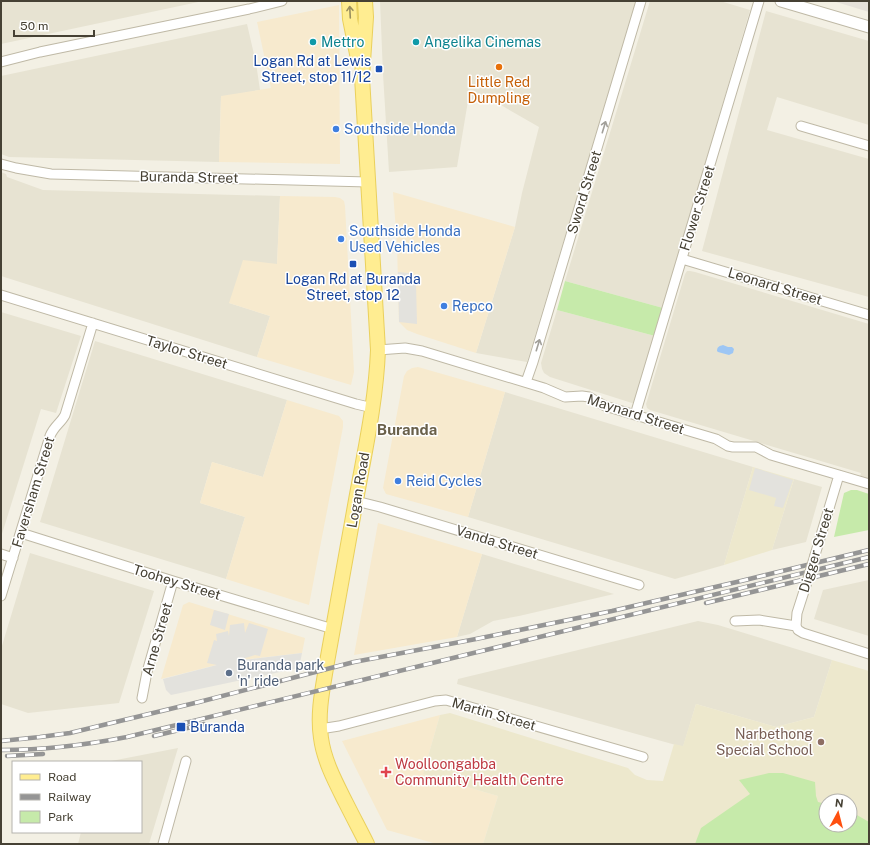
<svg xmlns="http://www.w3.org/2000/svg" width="870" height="845" font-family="'Public Sans',sans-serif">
<rect width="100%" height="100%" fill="#f3f0e4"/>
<path fill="#e7e3d2" d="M1 1H203L1 44Z
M380 1H636L527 362 476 353 515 227 522 193 539 127 485 96 468 101 457 167 389 172 383 74Z
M650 1H720L750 10 663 308 565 281Z
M766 11 869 41V125L777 97 767 130 869 159V297L702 251Z
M247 24 256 63 260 90 221 97 219 162 9 157 1 154V76Z
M1 172 6 174 7 177 43 190 280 196 277 265 229 303 270 316 257 357 1 276Z
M687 271H690L695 272 869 324V480L860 477 861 473 650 410 647 408 646 404 647 401 685 274Z
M557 310 655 336 634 403H632L550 377 544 373 542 369 541 363Z
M1 312 81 336 56 413 41 409 1 537Z
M95 341 287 400 263 477 212 462 200 503 245 517 226 579 40 522Z
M505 392 753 467 724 565 675 579 468 517Z
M794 479 822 487 806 542 772 550Z
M30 553 154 591 119 703 28 713 1 704V649Z
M482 554 614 594 519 616 493 621 470 634 457 637Z
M869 580V636L814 619 823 590Z
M698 621 718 625 832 660 814 717 776 727 696 704 683 747 457 684 458 679Z
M178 748 149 844H78L81 832H141V762H106Z"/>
<path fill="#f7eace" d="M339 5 340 164 219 162 221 96 271 88 257 22Z
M393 192 515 227 476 353 417 334 407 330 399 322 397 244Z
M280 196 335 197 340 198 344 201 345 206 354 372 351 385 257 357 270 316 229 303 243 260 277 264Z
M418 367 505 392 468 517 386 494 383 488 404 376 407 371 412 368Z
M287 400 339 416 343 421V427L309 605 226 579 245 517 200 503 212 462 263 477Z
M378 523 482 554 457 637 354 655Z
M189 602 305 638 302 653 232 661 161 679 183 605Z
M440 715 423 774 498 796 483 844H437L387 830 342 741Z"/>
<path fill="#e5e1d9" d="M833 1H869V12Z"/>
<path fill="#ede8cd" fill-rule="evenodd" d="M753 467 794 479 772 550 724 565Z
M832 660 869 671V844H483L498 796 423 774 440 715 450 713 628 768 635 775 647 780 663 781 674 744 683 746 696 704 776 727 814 717ZM826 801H850V825H826Z"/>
<path fill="#c6eaaa" d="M565 281 663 308 655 336 557 310Z
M851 490H857L869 494V530L834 537 844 493Z
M769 773H783L815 782 816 796 818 802 826 804V825H850V811L869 822V844H695L701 828 750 794 739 780Z"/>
<path fill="#e3e2dd" d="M398 272 408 273 415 276 416 283 417 324 399 322Z
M755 468 793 480 783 508 774 506 776 498 749 490Z
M214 610 229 614 225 630 210 625Z
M244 623 245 633 249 623 268 629 260 656 255 655 236 661 302 653 299 668 171 695 166 690 163 679 217 665 207 663 214 640 217 641 216 634 228 631 229 636 230 625Z"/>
<path fill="#9dc6f4" d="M723 345 728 347H732L734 349 733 353 729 355 718 352 717 351C717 347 719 346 723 345Z"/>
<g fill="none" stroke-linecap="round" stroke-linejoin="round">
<g stroke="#bfb9a6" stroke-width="11">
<path id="minor" d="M1 62 40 52 249 9 282 1
M801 126 869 146
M1 164 16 168 51 174 368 182
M682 259 869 315
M1 295 356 404 373 408
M378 350 405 348 422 351 544 388 565 397 582 396 589 397 605 406 716 439 728 446 733 447H756L771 455 869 484
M526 382 533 362 641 1
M635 415 759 1
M356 501 380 507 639 585
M21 533 173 581 333 629
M1 554 13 558
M815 555 839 475
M1 596 50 436C54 426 61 423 65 415L93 323
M735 621 759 620 796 626 798 630 803 633 869 654
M796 626 797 613 806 585
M142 698 147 672 173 581
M320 729 339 726 435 701 446 700 643 757
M163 844 186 761"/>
</g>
<g stroke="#bfb9a6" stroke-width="13">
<path id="tertiary" d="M781 1 869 27"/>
</g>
<g stroke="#ead05c" stroke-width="16">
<path id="primary" d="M349 1 350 19 358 59
M365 1 366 17 362 77 378 350C376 401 365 450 356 500 346 554 337 608 327 662 323 687 317 713 321 738 324 761 336 783 346 803 353 817 360 830 367 844"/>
</g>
<use href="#minor" stroke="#fff" stroke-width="9"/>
<use href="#tertiary" stroke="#fff" stroke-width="11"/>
<use href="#primary" stroke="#ffed91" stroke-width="14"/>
<g stroke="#959595" stroke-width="4.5">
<path id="rail" d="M706 603 869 564
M154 736 204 724
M1 741 40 737 70 733 99 726 199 702 354 662 476 639 612 611 741 581 869 550
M1 750C43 750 86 745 127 737L869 557
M7 756 43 754"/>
</g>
<use href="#rail" stroke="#fff" stroke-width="3" stroke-dasharray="9" stroke-linecap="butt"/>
<g stroke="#bfb9a6" stroke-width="11" stroke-linecap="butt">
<path id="minor-bridge" d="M806 585 815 555"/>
</g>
<use href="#minor-bridge" stroke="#fff" stroke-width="9"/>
</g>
<defs><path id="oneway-shaft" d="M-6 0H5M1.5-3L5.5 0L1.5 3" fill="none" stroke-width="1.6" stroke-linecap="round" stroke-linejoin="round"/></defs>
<use stroke="#998e5e" href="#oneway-shaft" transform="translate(350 12) rotate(-93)"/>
<g stroke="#a2a09a">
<use href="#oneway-shaft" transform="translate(604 127) rotate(-73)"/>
<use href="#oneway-shaft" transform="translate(538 345) rotate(-73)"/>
</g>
<g fill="#0f9aa8" stroke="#fff" stroke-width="1.5">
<circle cx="313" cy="42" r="4"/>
<circle cx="416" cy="42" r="4"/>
</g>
<circle fill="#e8710a" stroke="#fff" stroke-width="1.5" cx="499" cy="67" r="4"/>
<g fill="#1a4fb4" stroke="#fff" stroke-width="1.5">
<rect x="375" y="65" width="8" height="8" rx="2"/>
<rect x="349" y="260" width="8" height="8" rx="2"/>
<rect x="176" y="722" width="10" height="10" rx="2"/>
</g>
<g fill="#3f7fe0" stroke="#fff" stroke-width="1.5">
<circle cx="336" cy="129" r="4"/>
<circle cx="341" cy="239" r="4"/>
<circle cx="444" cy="306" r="4"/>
<circle cx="398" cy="481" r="4"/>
</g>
<circle fill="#5c6f8a" stroke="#fff" stroke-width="1.5" cx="229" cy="673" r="4"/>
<circle fill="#8d6e63" stroke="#fff" stroke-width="1.5" cx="821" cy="742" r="4"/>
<path fill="#e0444e" stroke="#fff" stroke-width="1.5" d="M384 766h4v4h4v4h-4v4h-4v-4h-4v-4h4z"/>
<g text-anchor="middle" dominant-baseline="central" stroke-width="3" stroke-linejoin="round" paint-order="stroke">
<g font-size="14" fill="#0d838f" stroke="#fff" text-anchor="start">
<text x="321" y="42">Mettro</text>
<text x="424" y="42">Angelika Cinemas</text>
</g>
<g font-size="14" fill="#164399" stroke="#fff" text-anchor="end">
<text x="371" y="61">Logan Rd at Lewis<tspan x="371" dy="16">Street, stop 11/12</tspan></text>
<text x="353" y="279" text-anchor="middle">Logan Rd at Buranda<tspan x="353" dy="16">Street, stop 12</tspan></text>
<text x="190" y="727" text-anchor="start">Buranda</text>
</g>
<g font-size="14" fill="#c56008" stroke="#fff">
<text x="499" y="82">Little Red<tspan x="499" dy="16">Dumpling</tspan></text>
</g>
<g font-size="14" fill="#366cbe" stroke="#fff" text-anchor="start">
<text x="344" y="129">Southside Honda</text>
<text x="349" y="231">Southside Honda<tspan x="349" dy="16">Used Vehicles</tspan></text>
<text x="452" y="306">Repco</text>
<text x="406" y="481">Reid Cycles</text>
</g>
<g font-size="14" fill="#464134" stroke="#fff">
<text transform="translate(189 177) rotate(1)">Buranda Street</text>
<text transform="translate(584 192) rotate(-73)">Sword Street</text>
<text transform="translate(697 208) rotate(-73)">Flower Street</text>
<text transform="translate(775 286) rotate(17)">Leonard Street</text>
<text transform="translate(187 352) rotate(17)">Taylor Street</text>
<text transform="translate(636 414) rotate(18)">Maynard Street</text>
<text transform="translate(358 490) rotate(-80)">Logan Road</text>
<text transform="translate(33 492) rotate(-73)">Faversham Street</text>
<text transform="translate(497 542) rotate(17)">Vanda Street</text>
<text transform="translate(816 550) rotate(-73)">Digger Street</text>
<text transform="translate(177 582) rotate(17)">Toohey Street</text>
<text transform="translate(157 639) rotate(-74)">Arne Street</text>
<text transform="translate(494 714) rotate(16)">Martin Street</text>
</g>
<g font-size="14" fill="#4e5e75" stroke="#fff" text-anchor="start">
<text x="237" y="665">Buranda park<tspan x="237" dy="16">'n' ride</tspan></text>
</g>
<g font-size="14" fill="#785e54" stroke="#fff" text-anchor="end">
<text x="813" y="734">Narbethong<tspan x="813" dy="16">Special School</tspan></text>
</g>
<g font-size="14" fill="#be3a42" stroke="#fff" text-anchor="start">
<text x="395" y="764">Woolloongabba<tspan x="395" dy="16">Community Health Centre</tspan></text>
</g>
<g font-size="15" font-weight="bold" fill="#69604a" stroke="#fff">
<text x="407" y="429">Buranda</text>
</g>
</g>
<rect width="870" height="845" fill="none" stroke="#464134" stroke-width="4"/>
<rect x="12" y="761" width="130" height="72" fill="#ffffff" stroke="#b5b3ae"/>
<rect x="20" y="774" width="20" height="6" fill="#ffed91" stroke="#b5b3ae"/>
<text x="48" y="781" font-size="12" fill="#464134">Road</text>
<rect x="20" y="794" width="20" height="6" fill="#959595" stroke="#b5b3ae"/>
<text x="48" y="801" font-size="12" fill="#464134">Railway</text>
<rect x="20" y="811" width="20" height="12" fill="#c6eaaa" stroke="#b5b3ae"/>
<text x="48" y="821" font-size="12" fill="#464134">Park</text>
<g transform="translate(838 813) rotate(7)"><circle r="19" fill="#ffffff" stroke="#b5b3ae"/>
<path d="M0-3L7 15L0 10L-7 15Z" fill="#ff500f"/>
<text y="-6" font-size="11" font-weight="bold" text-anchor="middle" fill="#464134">N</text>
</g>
<path d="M14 30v6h80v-6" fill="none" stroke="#464134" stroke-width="2"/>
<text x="20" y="30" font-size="12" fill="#464134" stroke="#ffffff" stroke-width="3" paint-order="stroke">50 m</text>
</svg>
